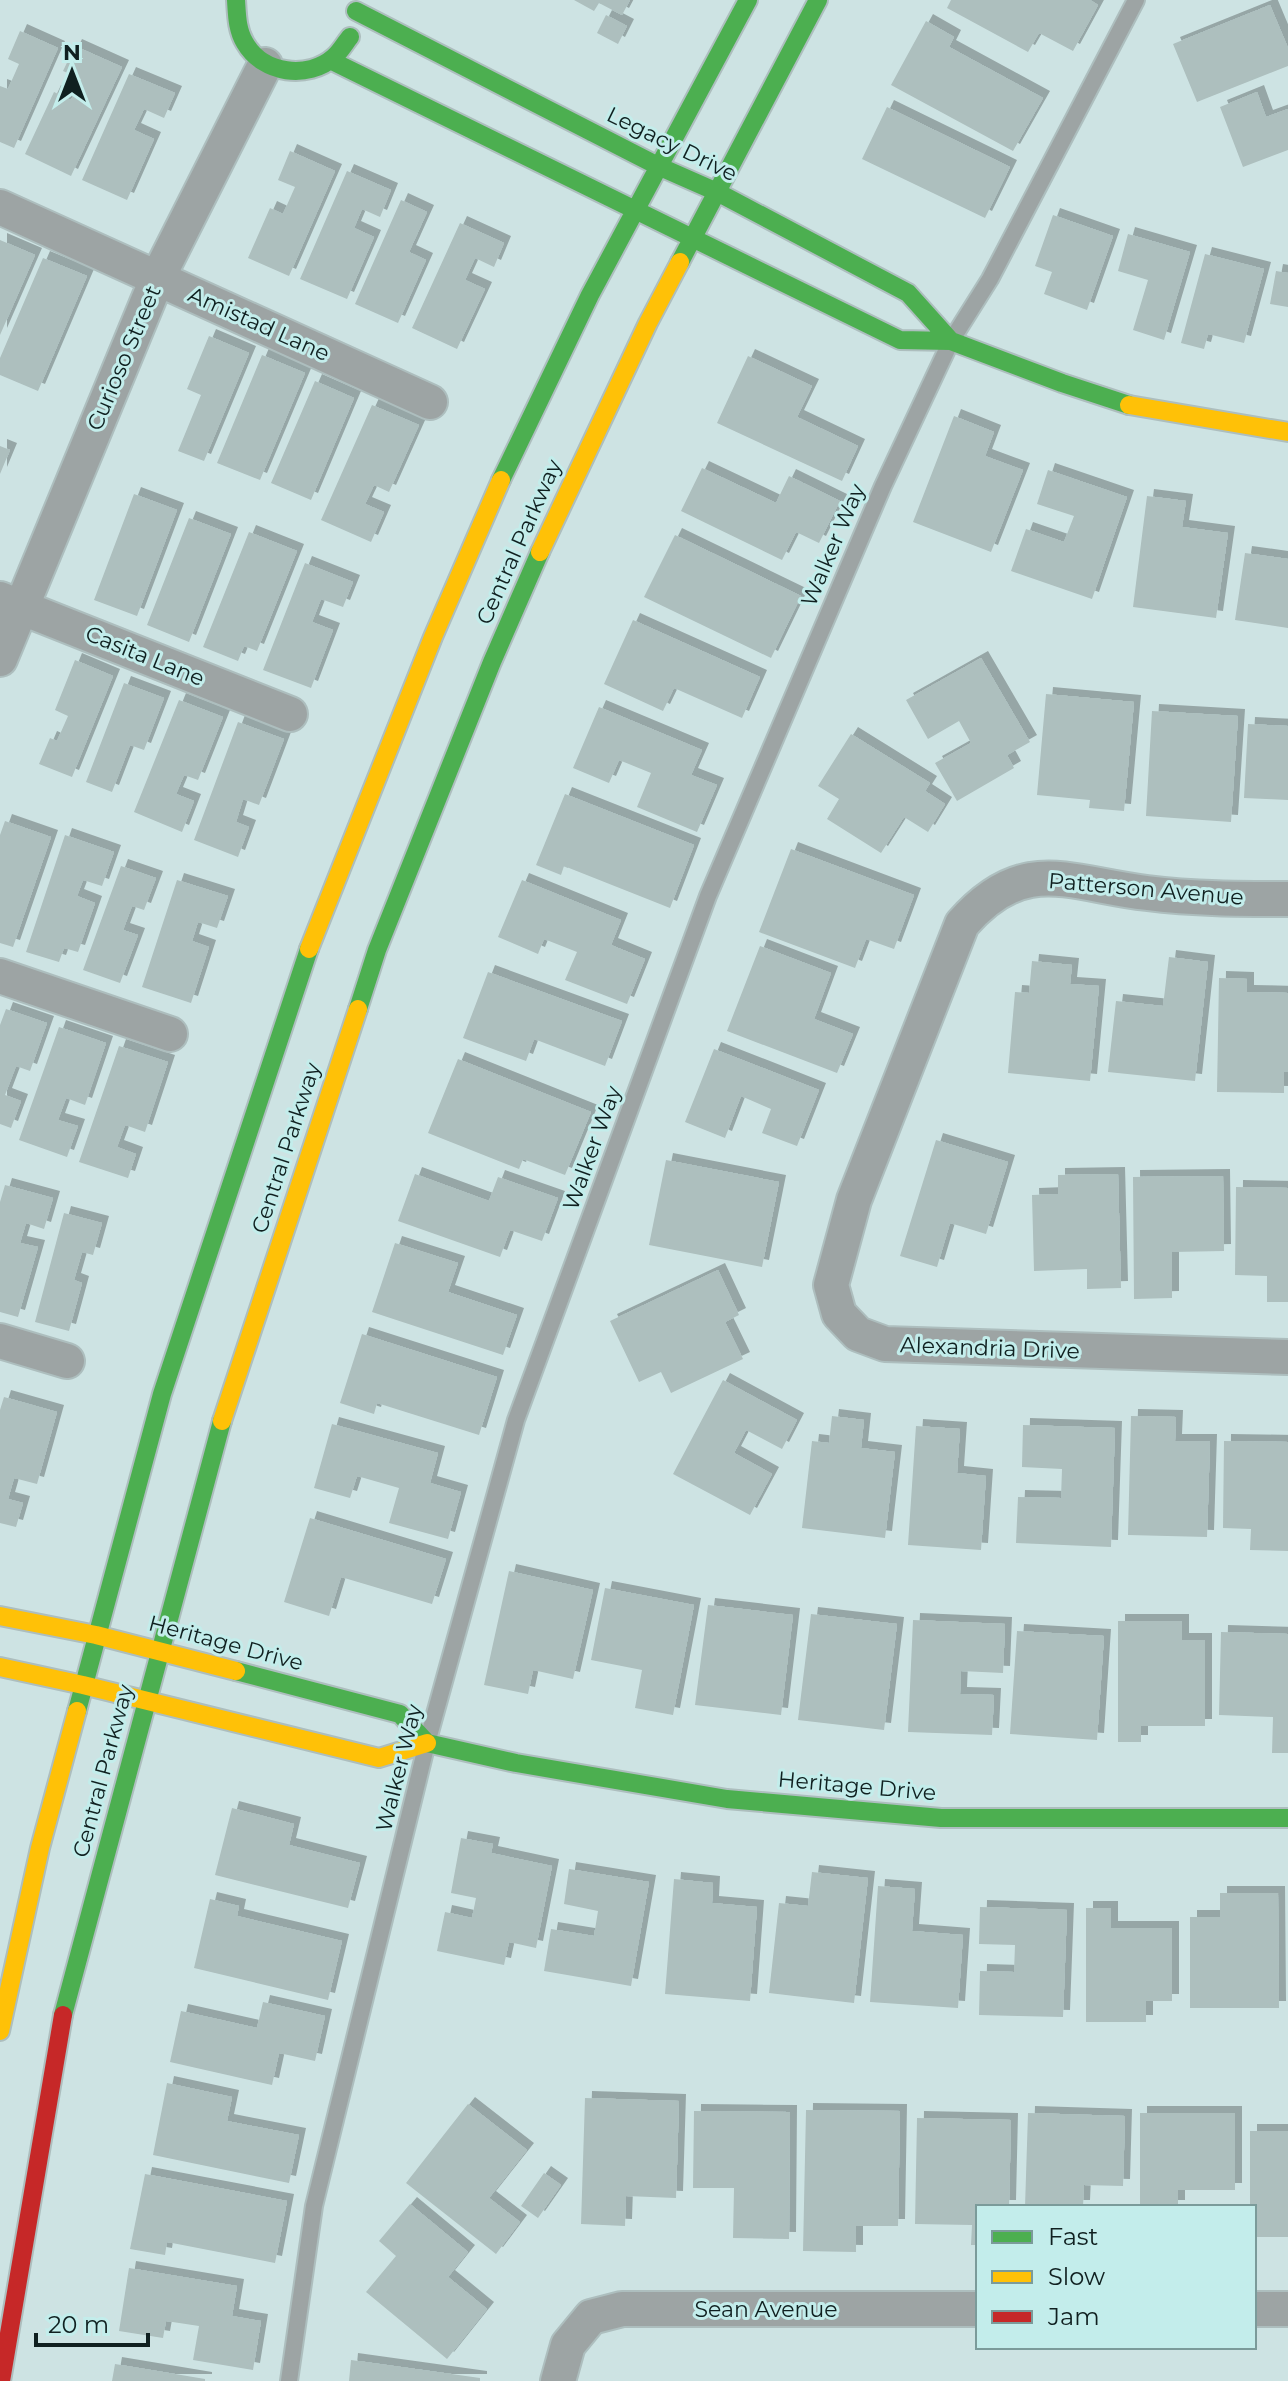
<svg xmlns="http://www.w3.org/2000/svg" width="1288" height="2381" font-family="Montserrat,sans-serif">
<defs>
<filter id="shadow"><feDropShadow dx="7" dy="-7" stdDeviation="0" flood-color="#0004"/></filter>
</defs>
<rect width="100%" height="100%" fill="#cde3e3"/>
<path fill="#adbfbe" filter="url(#shadow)" d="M574 0H630L622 15 599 3 594 11Z
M951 0H1090L1098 5 1073 51 1039 33 1028 52 947 8Z
M1270 5 1288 48V66L1197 102 1173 44Z
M606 15 627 26 618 44 597 33Z
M926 21 954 37 949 47 1043 98 1013 151 891 85Z
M20 31 58 48 14 148 0 142V86L8 89 19 64 8 59Z
M75 46 122 67 71 176 25 154 54 92 71 100 81 79 63 71Z
M129 74 175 93 164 118 144 109 134 130 154 139 127 200 82 180Z
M1257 92 1266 117 1288 109V150L1243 167 1220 107Z
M887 107 1010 167 985 218 862 159Z
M290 151 335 171 289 276 248 258 270 208 283 214 295 187 278 180Z
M347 171 391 190 380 217 362 209 354 228 374 237 347 299 300 279Z
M401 200 427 212 409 252 426 260 398 323 355 304Z
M1053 215 1113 236 1087 310 1044 294 1052 272 1035 266Z
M460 223 504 243 494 267 475 258 465 280 485 289 457 349 412 328Z
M1128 234 1190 252 1164 340 1133 330 1148 280 1118 271Z
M0 240 35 255 0 335Z
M1205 254 1264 269 1244 343 1208 334 1204 349 1181 343Z
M43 258 87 276 38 391 0 375V358Z
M1276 271 1288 273V307L1270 304Z
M209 336 249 353 204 461 178 451 201 395 187 389Z
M262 355 305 373 260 480 217 463Z
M748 356 812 386 797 417 858 446 842 481 717 423Z
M315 381 354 398 311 500 271 483Z
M372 405 419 425 389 492 374 485 365 504 384 512 371 542 321 520Z
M954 416 994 432 985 456 1023 470 991 552 913 522Z
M0 446 10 450 0 474Z
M702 468 776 503 789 476 840 501 819 543 796 532 782 560 681 511Z
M1048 470 1127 497 1092 599 1011 571 1026 529 1064 542 1074 516 1037 504Z
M134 494 177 510 137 616 94 600Z
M1147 496 1186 501 1182 527 1228 533 1216 618 1133 607Z
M189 518 231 534 189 642 147 625Z
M249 532 297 551 257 651 244 646 238 661 203 647Z
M675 535 801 596 771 658 644 597Z
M1245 553 1288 559V628L1235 620Z
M305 563 353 582 343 607 321 599 312 622 333 630 311 688 263 670Z
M633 620 760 677 742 718 674 688 663 711 604 684Z
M981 658 1030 742 1007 755 1014 768 957 801 935 763 971 743 959 721 928 739 906 700Z
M75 660 113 676 72 777 39 764 50 738 57 741 68 716 55 710Z
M124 683 164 698 144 750 130 745 112 792 86 782Z
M1046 694 1134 702 1124 811 1089 808 1090 800 1037 795Z
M179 700 223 717 198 780 184 775 176 794 194 801 182 832 134 812Z
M599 707 702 750 691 775 717 785 697 832 637 807 651 773 619 760 609 783 573 768Z
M1152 711 1238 716 1231 822 1146 816Z
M238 722 284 739 259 805 243 799 236 822 249 827 238 857 194 840Z
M1248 724 1288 726V800L1244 798Z
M851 734 930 783 925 791 945 804 928 832 904 817 881 853 827 819 839 799 818 786Z
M565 794 694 845 670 908 564 866 561 875 536 865Z
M5 821 51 837 13 947 0 943V835Z
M65 835 114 852 102 886 83 880 77 896 95 903 78 952 64 948 59 962 26 952Z
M791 849 914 895 894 949 866 939 855 968 759 932Z
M121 866 156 878 144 910 132 906 123 930 138 935 120 983 83 970Z
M177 880 228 896 217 928 198 922 192 941 209 947 191 1003 142 987Z
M522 880 621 920 611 945 645 959 627 1004 565 980 577 952 544 939 538 954 498 937Z
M760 946 831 973 814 1019 853 1034 837 1073 727 1031Z
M1169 957 1208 962 1195 1081 1108 1072 1116 1001 1163 1006Z
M1032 961 1072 965 1070 984 1099 986 1090 1081 1008 1073 1015 992 1029 993Z
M488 972 622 1021 605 1066 534 1039 526 1061 463 1038Z
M1219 978 1247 979V992L1288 993V1072H1284V1093L1217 1092Z
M6 1009 47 1023 30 1071 16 1066 5 1095 21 1101 11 1128 0 1124V1025Z
M59 1027 106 1043 85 1105 66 1098 58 1120 78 1126 67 1157 19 1140Z
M119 1046 168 1062 145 1132 125 1125 117 1147 136 1154 128 1178 79 1162Z
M714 1049 819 1090 797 1146 762 1133 771 1109 741 1096 725 1138 685 1122Z
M458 1059 591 1112 565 1175 523 1159 519 1169 428 1133Z
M936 1140 1008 1162 986 1234 950 1223 937 1267 900 1256Z
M666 1160 779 1182 762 1267 649 1245Z
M415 1174 489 1201 498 1177 558 1198 542 1241 510 1230 500 1257 398 1221Z
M1118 1174 1121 1288 1087 1289V1269L1034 1271 1032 1195 1058 1194V1175Z
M1223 1176 1224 1251 1172 1252V1298L1134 1299 1133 1177Z
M5 1185 53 1198 44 1229 26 1223 20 1243 38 1247 18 1317 0 1312V1202Z
M1236 1187 1288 1188V1302H1267V1276L1235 1275Z
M64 1213 102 1223 93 1255 82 1252 74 1280 82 1283 69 1331 35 1322Z
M395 1243 458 1263 448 1292 517 1315 503 1355 372 1312Z
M718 1270 739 1315 725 1322 743 1359 671 1393 661 1372 639 1382 610 1321Z
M362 1334 497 1377 479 1435 377 1403 374 1414 340 1403Z
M723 1380 797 1420 782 1449 746 1430 734 1453 772 1474 750 1515 673 1474Z
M4 1397 57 1412 37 1484 14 1478 8 1499 23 1503 16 1527 0 1523V1410Z
M832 1416 864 1420 861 1448 895 1452 885 1538 802 1528 812 1441 829 1443Z
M1131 1416 1176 1417 1175 1441H1210L1207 1537 1128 1535Z
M332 1424 438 1453 430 1483 461 1492 448 1539 389 1523 399 1488 357 1476 350 1498 314 1488Z
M1023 1425 1115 1428 1111 1547 1016 1543 1018 1497 1061 1498 1062 1469 1022 1467Z
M916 1426 960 1429 957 1473 986 1476 981 1550 908 1545Z
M1224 1441 1288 1442V1551L1250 1550 1251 1529 1223 1528Z
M310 1518 446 1559 432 1604 341 1577 329 1616 284 1602Z
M509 1571 593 1590 573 1679 533 1670 528 1694 484 1685Z
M605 1588 694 1605 673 1715 635 1708 642 1670 591 1660Z
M708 1605 793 1615 781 1715 695 1705Z
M811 1614 897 1624 884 1730 798 1720Z
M913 1620 1005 1624 1003 1673 961 1671 960 1694 994 1695 992 1735 908 1732Z
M1118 1621H1182V1640H1205V1726H1141V1742H1118Z
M1017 1631 1104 1636 1097 1740 1010 1734Z
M1221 1632 1288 1634V1753H1272L1273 1717 1219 1715Z
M232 1808 294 1824 289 1845 360 1863 348 1908 215 1875Z
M461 1838 493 1844 491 1853 552 1866 536 1948 509 1942 504 1965 437 1951 445 1912 472 1918 476 1898 451 1893Z
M569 1869 649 1882 631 1986 544 1971 551 1929 594 1936 598 1911 564 1904Z
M812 1872 868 1878 854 2003 769 1993 779 1903 808 1906Z
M674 1879 713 1883 712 1903 757 1907 750 2001 665 1994Z
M878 1886 915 1889 912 1931 963 1935 958 2008 870 2002Z
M1220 1893H1278L1279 2008H1190V1917H1220Z
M210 1899 239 1906 237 1916 342 1941 328 2000 194 1968Z
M980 1907 1067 1910 1063 2017 979 2015 980 1971 1014 1972 1015 1945 979 1944Z
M1086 1908H1111V1928H1172V2001H1146V2022H1086Z
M263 2002 325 2016 315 2061 279 2053 272 2085 170 2062 181 2011 257 2028Z
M167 2083 232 2097 227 2121 299 2135 289 2183 153 2155Z
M585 2098 679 2101 676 2198 626 2196 625 2226 581 2224Z
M468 2104 527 2150 489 2198 520 2222 496 2254 406 2183Z
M806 2110 900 2111 898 2226H856V2252L803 2251Z
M694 2111 790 2112 789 2239 733 2238 734 2188H693Z
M1028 2113 1125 2116 1123 2186 1084 2185 1083 2207H1025Z
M1140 2113H1235V2190H1178V2207H1140Z
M917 2118 1011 2120 1009 2207H978V2245H971L972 2225 915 2224Z
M1250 2131H1288V2237H1254V2207H1250Z
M544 2173 561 2185 538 2218 521 2206Z
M145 2174 287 2201 275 2263 167 2242 165 2255 130 2249Z
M410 2204 468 2252 448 2277 487 2309 447 2359 366 2292 396 2256 379 2241Z
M129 2268 237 2286 232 2316 261 2321 253 2370 193 2360 199 2326 166 2321 163 2338 119 2331Z
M351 2360 480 2378V2381H349Z
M115 2364 205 2379V2381H112Z"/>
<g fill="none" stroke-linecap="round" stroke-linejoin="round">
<g stroke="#adbebe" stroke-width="20">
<path id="lane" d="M289 2381 314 2206 427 1743 516 1420 708 896 883 486 951 341 990 279 1136 0"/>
</g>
<g stroke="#adbebe" stroke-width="38">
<path id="street" d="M0 207 430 402
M0 599 290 714
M0 659 157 279 265 65
M1288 899C1241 899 1194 899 1147 893 1069 884 1024 853 962 924L854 1200 831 1285 839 1314 858 1334 885 1344 1288 1357
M0 976 170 1034
M0 1341 67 1361
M1254 2309H1288
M558 2381 568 2345 591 2317 622 2309H978"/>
</g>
<g stroke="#adbebe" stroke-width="22">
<path id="fast" d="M236 0C237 15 237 30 245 43 263 74 308 80 334 57 340 52 345 43 350 37
M356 11 658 166 717 192 908 293 951 341
M332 61 900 340 951 341 1062 383 1129 405
M680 262 818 0
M501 480 590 295 748 0
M358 1009 377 950 492 662 540 552
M236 1671 400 1714 427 1743
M77 1711 162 1394 309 949
M427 1743 516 1763 727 1799 941 1818H1288
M63 2015 222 1421"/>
</g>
<g stroke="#adbebe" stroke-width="22">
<path id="slow" d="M1129 405 1288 432
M540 552 648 323 680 262
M309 949 433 637 501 480
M222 1421 358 1009
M0 1616 96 1635 236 1671
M0 1667 83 1685 379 1758 427 1743
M0 2031 40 1848 77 1711"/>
</g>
<g stroke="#adbebe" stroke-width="22">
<path id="jam" d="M1 2381 63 2015"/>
</g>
<use href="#lane" stroke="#9da4a4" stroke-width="16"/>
<use href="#street" stroke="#9da4a4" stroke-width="34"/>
<use href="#fast" stroke="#4caf50" stroke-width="18"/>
<use href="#slow" stroke="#ffc107" stroke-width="18"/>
<use href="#jam" stroke="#c62828" stroke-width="18"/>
</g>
<g text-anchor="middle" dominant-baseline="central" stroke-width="6" stroke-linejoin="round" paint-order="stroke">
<g font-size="22" fill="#102020" stroke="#c3edeb">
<text transform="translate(672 144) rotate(26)">Legacy Drive</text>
<text transform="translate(259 324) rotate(24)">Amistad Lane</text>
<text transform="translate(124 358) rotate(-67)">Curioso Street</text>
<text transform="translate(519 542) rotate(-66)">Central Parkway</text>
<text transform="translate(833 545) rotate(-67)">Walker Way</text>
<text transform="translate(145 656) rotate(22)">Casita Lane</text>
<text transform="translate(1146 889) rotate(5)">Patterson Avenue</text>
<text transform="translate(286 1148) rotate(-72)">Central Parkway</text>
<text transform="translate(592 1148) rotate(-70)">Walker Way</text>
<text transform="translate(990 1348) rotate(2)">Alexandria Drive</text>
<text transform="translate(226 1643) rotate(15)">Heritage Drive</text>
<text transform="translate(399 1768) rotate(-76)">Walker Way</text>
<text transform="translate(103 1771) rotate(-75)">Central Parkway</text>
<text transform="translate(857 1786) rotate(5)">Heritage Drive</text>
<text x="766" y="2309">Sean Avenue</text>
</g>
</g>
<rect x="976" y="2205" width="280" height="144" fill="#c3edeb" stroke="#7b9b9a" stroke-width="2"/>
<rect x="992" y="2231" width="40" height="12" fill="#4caf50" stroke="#7b9b9a" stroke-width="2"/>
<text x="1048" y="2245" font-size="24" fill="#102020">Fast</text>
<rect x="992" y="2271" width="40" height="12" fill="#ffc107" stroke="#7b9b9a" stroke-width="2"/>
<text x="1048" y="2285" font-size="24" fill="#102020">Slow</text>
<rect x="992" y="2311" width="40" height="12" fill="#c62828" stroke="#7b9b9a" stroke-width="2"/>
<text x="1048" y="2325" font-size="24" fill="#102020">Jam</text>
<g transform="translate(72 72)" stroke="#c3edeb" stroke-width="6" paint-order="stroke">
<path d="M0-6L14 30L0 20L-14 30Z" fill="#102020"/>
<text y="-12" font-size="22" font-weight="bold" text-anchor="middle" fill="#102020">N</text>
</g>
<path d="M36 2333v12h112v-12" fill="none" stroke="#102020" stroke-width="4"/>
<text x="48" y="2333" font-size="24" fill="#102020" stroke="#c3edeb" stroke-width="6" paint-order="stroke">20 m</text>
</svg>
